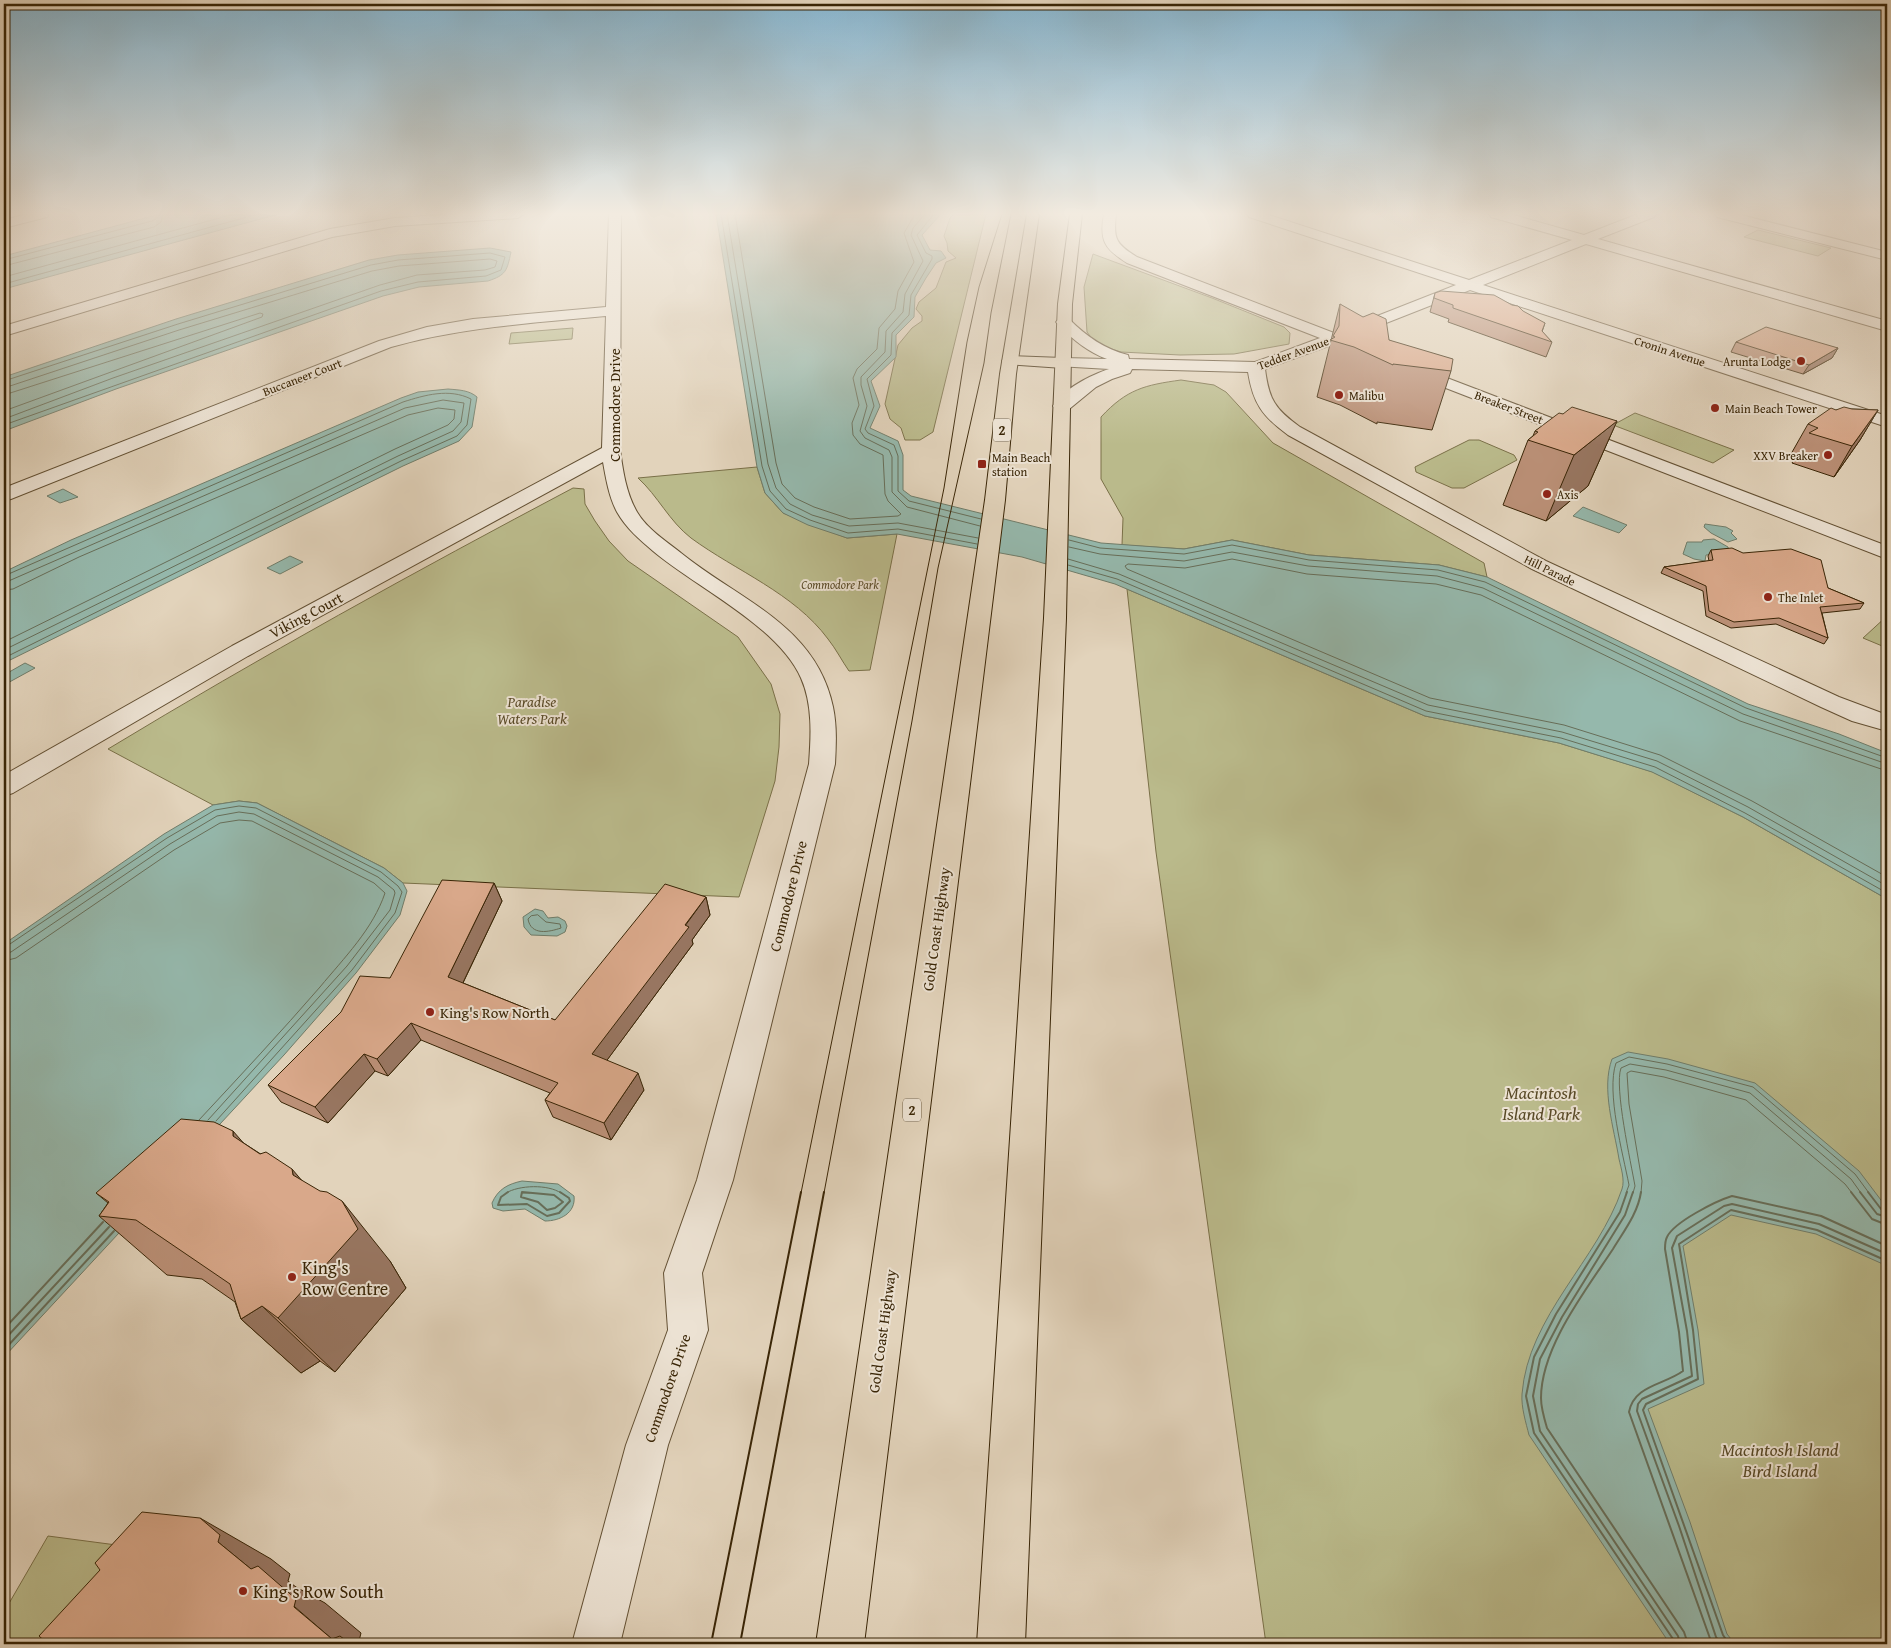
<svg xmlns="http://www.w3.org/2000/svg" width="1891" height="1648" font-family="'Gentium Book Plus',serif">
<rect width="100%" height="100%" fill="#e2d3bb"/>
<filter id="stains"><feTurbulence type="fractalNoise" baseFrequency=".004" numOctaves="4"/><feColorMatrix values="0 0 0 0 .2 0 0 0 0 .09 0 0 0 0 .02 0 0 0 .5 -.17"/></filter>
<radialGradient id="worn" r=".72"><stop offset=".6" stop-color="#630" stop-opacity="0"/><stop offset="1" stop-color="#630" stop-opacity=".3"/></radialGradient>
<path fill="#baba8b" stroke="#7a7048" d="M954 214H986L933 432 920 440H905L901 428 890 419 885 404 898 345 912 328 922 321V316L916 309 919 302 936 288 946 262 956 258 948 251 947 243 944 236 950 218Z
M1758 230 1831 248 1818 256 1744 237Z
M1093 254 1212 298 1284 327 1290 333 1289 344 1234 354 1180 355 1121 352 1096 344 1087 332 1084 287Z
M573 328 572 339 509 344 511 333Z
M1181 380 1214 385 1226 392 1273 443 1484 563 1487 577 1439 565 1309 555 1232 540 1184 549 1122 545 1123 518 1101 479V417C1127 389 1145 385 1181 380Z
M1635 413 1734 450 1713 463 1613 425Z
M1469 440H1479L1514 455 1517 460 1464 488H1452L1416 472 1415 467Z
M757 467 765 493 783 513 847 538 897 534 870 670 849 671C842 661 836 649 828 639 794 593 736 571 691 538 669 521 658 496 638 478Z
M573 488 584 489 585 504 595 521 609 541 628 561 738 637 771 684 780 714 779 747 775 781 739 897 403 883 384 868 257 803 239 801 213 805 108 749C260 657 416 571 573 488Z
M1127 589 1425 716 1559 743 1653 772 1743 817 1887 899V1644H1266L1156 852Z
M1887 616V648L1863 638Z
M48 1536 124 1546 72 1644H4V1612Z"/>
<path fill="#95b8ac" stroke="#707d6a" d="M160 214H279L4 289V256Z
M716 214H941L922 235 930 250 941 251 946 258 936 263 926 278 915 297 914 317 896 335V357L871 381 880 406 870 428 898 441 903 455V490L911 496 1101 543 1184 549 1232 540 1309 555 1439 565 1487 577 1748 704 1839 734 1887 753V899L1743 817 1652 772 1559 743 1425 716 1115 584 1022 557 897 534 847 538 808 525 783 513 765 493 757 467Z
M490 248 511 252C507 271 506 275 488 281L419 287 383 296 116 389 4 431V377L176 319 369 260 398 255Z
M448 389C459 390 469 390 477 397L472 427 459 441 403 466 4 663V572L71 540 401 398 418 392Z
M63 489 78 497 60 503 47 496Z
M1583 507 1627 525 1619 533 1573 516Z
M1705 524 1726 527 1733 531 1731 533 1737 539 1728 542 1711 533 1704 527Z
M1714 539 1728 547 1729 553 1706 555 1705 561 1694 559 1683 554 1687 542H1702L1703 540Z
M290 556 303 562 280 574 267 568Z
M25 663 35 668 4 685V675Z
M239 801 257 803 384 868 403 883 407 891 400 915 356 973 284 1055 4 1357V944L164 834 213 805Z
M535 909 543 911 548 918 558 917 565 921 567 926 565 932 557 936 531 935 524 927 523 917Z
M1628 1052 1668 1059 1755 1083 1859 1171 1887 1208V1269L1885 1265 1816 1234 1731 1215 1683 1246 1698 1330 1704 1384 1648 1409 1690 1522 1727 1634 1735 1644H1670L1529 1435C1526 1423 1521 1407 1522 1394 1528 1316 1598 1260 1622 1189 1625 1180 1621 1168 1619 1159 1614 1128 1601 1089 1612 1059Z
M522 1181 558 1184 574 1196C576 1213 560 1221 545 1221L525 1209 503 1211 493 1208 492 1203C498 1189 508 1184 522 1181Z"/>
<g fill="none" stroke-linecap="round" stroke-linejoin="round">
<path stroke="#676e59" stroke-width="1" d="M721 214 762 466 770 491 786 509 810 520 848 533 898 529 977 544
M727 214 768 464 776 488 790 504 812 515 849 526 898 523 978 538
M735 214 776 463 782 484 795 498 814 507 850 519 898 516 901 514 888 501 885 494 883 455 860 444 853 435 852 423 859 405 853 378 857 369 877 349 879 328 895 309 898 291 914 262 904 233 915 214
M925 214 913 228 911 235 923 261 905 294 903 312 886 331 885 352 861 377V385L867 406 860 431 865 438 889 450 892 457V492L907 507 980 526
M934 214 917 235 926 253 932 256V259L911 295 909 315 892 333 891 355 867 379 874 406 865 429 868 433 894 445 898 456V491L909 501 981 519
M4 260 152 221 156 219V214
M4 266 154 227 161 222 163 214
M4 277 234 214
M4 284 258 214
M4 381 178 324 371 265 398 260 490 253 505 257 501 270 486 276 418 282 381 291 4 425
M4 388 179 330 372 271 399 266 490 259 497 261 495 267 485 270 417 275 380 285 113 378 4 419
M4 395 260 313 263 314 262 317 4 411
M1069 540 1100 548 1184 554 1232 545 1309 560 1438 570 1485 582 1746 708 1887 758
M1069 547 1100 554 1184 561 1232 552 1308 566 1437 576 1483 588 1743 714 1887 764
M1068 559 1119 574 1428 705 1562 732 1657 761 1748 807 1887 886
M1068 565 1117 579 1426 711 1561 738 1655 767 1745 813 1887 893
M4 576 403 402C425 395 449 388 471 399L467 425 457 436 401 461 4 658
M4 583 405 408 443 400 464 403 461 422 453 431 398 456 4 650
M4 590 13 589 79 557 408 415 438 408 455 410 454 419 448 425 395 449 4 642
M1887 771 1740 721 1481 595 1436 584 1307 574 1232 559 1185 568 1128 564 1125 566 1127 569 1430 698 1564 725 1660 755 1752 801 1887 877
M538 915 546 922 560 924 561 928C549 932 531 936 528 919L531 916Z
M4 948 167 838 215 810 239 806 256 808 381 872 398 886 402 892 395 913 352 970 216 1121
M4 954 11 952 170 844 217 816 239 812 254 814 378 877 394 890 395 893 390 910 347 966 208 1120
M4 961 16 958 174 850 220 823 239 820 252 821 374 883 385 893C373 929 344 958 320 987 281 1032 240 1076 199 1120
M506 1193C519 1185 548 1184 561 1193
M522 1193H530
M1626 1193 1629 1185C1623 1154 1606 1092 1616 1063L1629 1057 1667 1064 1753 1087 1855 1174 1869 1193
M1633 1193 1635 1186C1631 1163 1614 1087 1621 1068L1630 1064 1666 1070 1750 1093 1851 1179 1861 1193
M1641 1193 1642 1181 1629 1104 1627 1073 1631 1071 1664 1077 1746 1100 1845 1184 1852 1193"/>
<path stroke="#676e59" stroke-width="2" d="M508 1192 501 1197 498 1205 527 1204 547 1216 559 1213 570 1201 569 1198 560 1192
M522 1192 554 1195 563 1202 555 1208 547 1210 538 1202 521 1197Z
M1627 1192 1620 1212 1556 1314 1534 1357 1526 1396 1534 1433 1673 1639 1674 1644
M1633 1192 1625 1215 1562 1317 1540 1359 1533 1396 1540 1431 1678 1636 1680 1644
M1641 1192C1638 1213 1624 1231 1613 1249 1586 1290 1541 1347 1541 1398 1541 1408 1544 1418 1547 1428L1684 1632 1688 1644
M1851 1192 1872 1219 1887 1225
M1860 1192 1877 1214 1887 1217
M1868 1192 1881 1209 1887 1211
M4 1329 103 1222
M4 1340 109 1227
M4 1350 114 1231
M1712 1644 1629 1412C1634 1385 1664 1385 1683 1371L1679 1332 1665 1249C1665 1245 1665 1241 1667 1237 1674 1222 1716 1201 1732 1196L1821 1216 1887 1246
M1721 1644 1716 1637 1679 1526 1637 1411 1638 1404 1642 1399 1692 1376 1687 1331 1672 1248 1677 1236 1724 1206 1732 1204 1819 1224 1887 1254
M1729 1644 1723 1635 1643 1410 1646 1404 1698 1379 1693 1330 1679 1244 1731 1210 1817 1230 1887 1261"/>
<g stroke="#635033" stroke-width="2">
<path id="minor" d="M27 214H49L47 217 4 228V220Z
M456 214H524L518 218 395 226 332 237 4 336V326L330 229 395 218Z
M609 214H621L620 450C623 471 626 493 637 512 647 529 666 541 681 553 739 600 816 625 833 707 837 726 836 745 835 764L733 1180 702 1273 708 1330 668 1445 620 1644H572L626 1445 668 1330 664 1273 697 1180 809 764C811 736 813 705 801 678 778 626 697 588 653 551 640 540 626 528 617 512 609 497 606 479 603 462L248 656 13 793 4 796V775L232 646 602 448 606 316C533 323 461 327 391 347L11 499 4 501V488L379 341 427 327 473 319 606 307Z
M1104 214H1116C1113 239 1116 244 1137 257L1334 333 1456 285 1249 217 1247 214H1266L1469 280 1572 240 1491 217 1489 214H1510L1584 235 1638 214H1656L1654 217 1598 239 1887 321V331L1586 244 1483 285 1887 416V427L1470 290 1348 338 1372 348 1374 351 1372 354H1360L1334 344 1265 369C1269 400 1275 409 1300 427L1546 561 1839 697 1887 715V731L1852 721 1821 707 1532 569 1288 435C1262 416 1253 403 1248 372L1132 369 1130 373 1112 379 1096 387 1068 410 1062 411 1056 410 1053 406C1065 388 1089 376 1109 369L1057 366 1055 363 1057 360 1063 358 1107 359C1088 352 1073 340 1059 325L1056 322 1059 319H1069C1086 336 1104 349 1128 355L1129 359 1255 362 1320 338 1127 263C1105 249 1099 241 1104 214Z
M1715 214H1737L1887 252V260L1717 217Z
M1413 365 1887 546V559L1407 373 1405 370 1407 367Z"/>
</g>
<g stroke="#392506" stroke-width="2">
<path id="primary" d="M1010 356 1063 358 1069 360 1071 363 1069 366 1063 368 1004 364 1002 361 1004 358Z"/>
</g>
<g stroke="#392506" stroke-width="2">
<path id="trunk" d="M1027 214H1039L1016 374 1005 500 864 1644H816L985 500 1000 374Z
M1070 214H1082L1072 304 1066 618 1025 1644H977L1044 618 1058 304Z"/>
</g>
<use href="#minor" fill="#ece2d3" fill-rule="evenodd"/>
<use href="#primary" fill="#e2d3bb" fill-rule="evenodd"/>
<use href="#trunk" fill="#e2d3bb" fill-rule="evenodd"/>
<path stroke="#392506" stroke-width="1" d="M801 1193 944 488 967 342 979 287 1002 214
M824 1193 912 721 938 568 984 363 991 313 1011 214"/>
<path stroke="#392506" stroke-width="2" d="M711 1644 801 1192
M740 1644 824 1192"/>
</g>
<path fill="#bb9077" stroke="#392506" d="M1435 293 1545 323 1542 332 1552 342 1546 357 1448 322 1449 319 1430 312Z
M1340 304 1389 340 1451 371 1432 430 1377 422V424L1340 405 1317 397Z
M1736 342 1838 348 1832 358 1803 374 1731 352Z
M1852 409 1878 410 1860 440 1834 477 1792 463 1796 456 1791 454 1808 424 1836 410Z
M1563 414 1617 421 1588 486 1546 521 1503 505 1528 440 1533 436 1535 431Z
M1711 550 1828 588 1864 603 1860 609 1822 613 1828 638 1824 644 1776 624 1731 628 1706 616 1703 591 1661 573 1664 567 1709 561 1708 556Z
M494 883 502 901 463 983 555 1020 706 897 710 915 692 940 693 944 607 1060 644 1090 611 1140 553 1117 545 1100 550 1093 421 1040 388 1076 375 1071 328 1123 281 1102 268 1085 390 978Z
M242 1142 301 1180 390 1261 406 1288 335 1372 320 1361 301 1373 241 1319 235 1302 202 1279 167 1275 99 1216 108 1203 96 1193Z"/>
<path fill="#987661" stroke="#392506" d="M1838 348 1832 358 1803 374 1809 365Z
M1878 410 1860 440 1834 477 1852 446Z
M1617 421 1588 486 1546 521 1574 455Z
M494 883 502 901 457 995 448 977Z
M706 897 710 915 692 940 693 944 599 1071 592 1054Z
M411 1023 421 1040 388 1076 377 1059Z
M364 1054 375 1071 328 1123 315 1107Z
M638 1073 644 1090 611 1140 604 1123Z
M233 1131 287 1193 233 1136Z
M292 1169 344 1230 293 1175Z
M342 1201 390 1261 406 1288 335 1372 278 1318Z
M262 1306 320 1361 301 1373 241 1319Z
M200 1518 271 1559 290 1574 288 1581 296 1587 325 1603 361 1633 359 1641 363 1644H342L332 1639 251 1569 218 1542Z"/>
<path fill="#d9a88a" stroke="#392506" d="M1441 291 1494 295 1512 305 1518 306 1523 311 1545 323 1542 331 1552 342 1453 308V305L1434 298 1435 293Z
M1340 304 1363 317 1373 313 1386 319 1389 340 1453 359 1451 371 1393 364V365L1354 347 1330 340 1335 337 1333 336 1339 326Z
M1766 327 1838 348 1809 365 1736 342Z
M1572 407 1617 421 1574 455 1528 440 1538 432 1535 431 1559 413 1563 414Z
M1844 407 1852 409 1878 410 1852 446 1809 433 1818 428 1808 424 1831 408 1836 410Z
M1732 548 1743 553 1791 549 1821 560 1828 588 1864 603 1820 607 1828 638 1779 618 1734 622 1709 611 1706 586 1664 567 1713 560 1711 550Z
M442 880 494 883 448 977 555 1020 665 884 706 897 685 925 689 927 592 1054 638 1073 604 1123 545 1100 558 1083 411 1023 377 1059 364 1054 315 1107 268 1085 341 1012 360 976 390 978Z
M181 1119 214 1122 233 1131V1136L260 1154 266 1152 292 1169 293 1175 320 1191 327 1192 342 1201 358 1229 278 1318 262 1306 241 1319 230 1284 136 1220 99 1216 109 1202 96 1193Z
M142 1512 200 1518 220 1535 218 1542 251 1569 258 1566 296 1599 294 1607 332 1639 340 1636 350 1644H48L39 1636 100 1570 95 1563Z"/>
<linearGradient id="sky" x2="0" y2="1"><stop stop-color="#87b6d0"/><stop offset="0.48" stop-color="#f2ebe0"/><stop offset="1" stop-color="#f2ebe0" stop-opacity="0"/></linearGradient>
<rect width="1891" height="445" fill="url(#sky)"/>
<g fill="#8f2418" stroke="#ece2d3" stroke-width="2">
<circle cx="1801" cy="361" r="5"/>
<circle cx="1339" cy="395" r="5"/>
<circle cx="1715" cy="408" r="5"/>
<circle cx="1828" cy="455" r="5"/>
<rect x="977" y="459" width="10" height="10" rx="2.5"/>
<circle cx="1547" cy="494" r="5"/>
<circle cx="1768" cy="597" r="5"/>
<circle cx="430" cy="1012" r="5"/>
<circle cx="292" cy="1277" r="5"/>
<circle cx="243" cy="1591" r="5"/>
</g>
<g text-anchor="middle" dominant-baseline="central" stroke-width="4" stroke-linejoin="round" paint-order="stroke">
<g font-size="12" fill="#392506" stroke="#ece2d3">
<text transform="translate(1670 351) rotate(18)">Cronin Avenue</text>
<text transform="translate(1293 353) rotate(-20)">Tedder Avenue</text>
<text transform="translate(302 377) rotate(-21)">Buccaneer Court</text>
<text transform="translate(1509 407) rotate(21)">Breaker Street</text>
<text transform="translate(1550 570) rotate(26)">Hill Parade</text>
</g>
<g font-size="12" fill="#392506" stroke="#ece2d3" text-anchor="start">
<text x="1791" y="361" text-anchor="end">Arunta Lodge</text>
<text x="1349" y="395">Malibu</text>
<text x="1725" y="408">Main Beach Tower</text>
<text x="1818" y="455" text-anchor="end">XXV Breaker</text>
<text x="992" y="457">Main Beach<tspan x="992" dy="14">station</tspan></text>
<text x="1557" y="494">Axis</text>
<text x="1778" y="597">The Inlet</text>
</g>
<g font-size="12" font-style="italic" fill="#594a27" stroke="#ece2d3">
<text x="840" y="584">Commodore Park</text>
</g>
<g fill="#ece2d3" stroke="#6f5e44" stroke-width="1">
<rect x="993" y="418.5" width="18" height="23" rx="4"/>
<rect x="903" y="1098.5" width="18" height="23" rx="4"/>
</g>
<g font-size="14" font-weight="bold" fill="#392506">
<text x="1002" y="430">2</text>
<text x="912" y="1110">2</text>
</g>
<g font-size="15" fill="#392506" stroke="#ece2d3">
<text transform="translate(614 405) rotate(-90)">Commodore Drive</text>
<text transform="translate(306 615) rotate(-28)">Viking Court</text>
<text transform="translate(788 896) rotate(-76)">Commodore Drive</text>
<text transform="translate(936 929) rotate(-82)">Gold Coast Highway</text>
<text transform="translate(882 1331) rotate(-82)">Gold Coast Highway</text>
<text transform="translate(667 1388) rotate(-71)">Commodore Drive</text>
</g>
<g font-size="15" font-style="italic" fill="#594a27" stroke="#ece2d3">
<text x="532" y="701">Paradise<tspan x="532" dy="17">Waters Park</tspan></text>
</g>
<g font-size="15" fill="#392506" stroke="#ece2d3" text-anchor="start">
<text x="440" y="1012">King's Row North</text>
</g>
<g font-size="18" font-style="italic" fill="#594a27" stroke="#ece2d3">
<text x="1541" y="1092">Macintosh<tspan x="1541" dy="21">Island Park</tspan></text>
<text x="1780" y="1449">Macintosh Island<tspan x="1780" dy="21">Bird Island</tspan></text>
</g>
<g font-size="18" fill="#392506" stroke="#ece2d3" text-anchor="start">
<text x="302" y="1267">King's<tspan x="302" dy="21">Row Centre</tspan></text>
<text x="253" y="1591">King's Row South</text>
</g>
</g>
<rect width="1891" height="1648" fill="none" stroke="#e2d3bb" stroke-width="20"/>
<rect x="5" y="5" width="1881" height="1638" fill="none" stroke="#392506" stroke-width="2.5"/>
<rect x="10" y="10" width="1871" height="1628" fill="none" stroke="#392506"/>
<rect width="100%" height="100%" filter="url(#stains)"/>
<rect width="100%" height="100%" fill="url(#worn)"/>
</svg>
